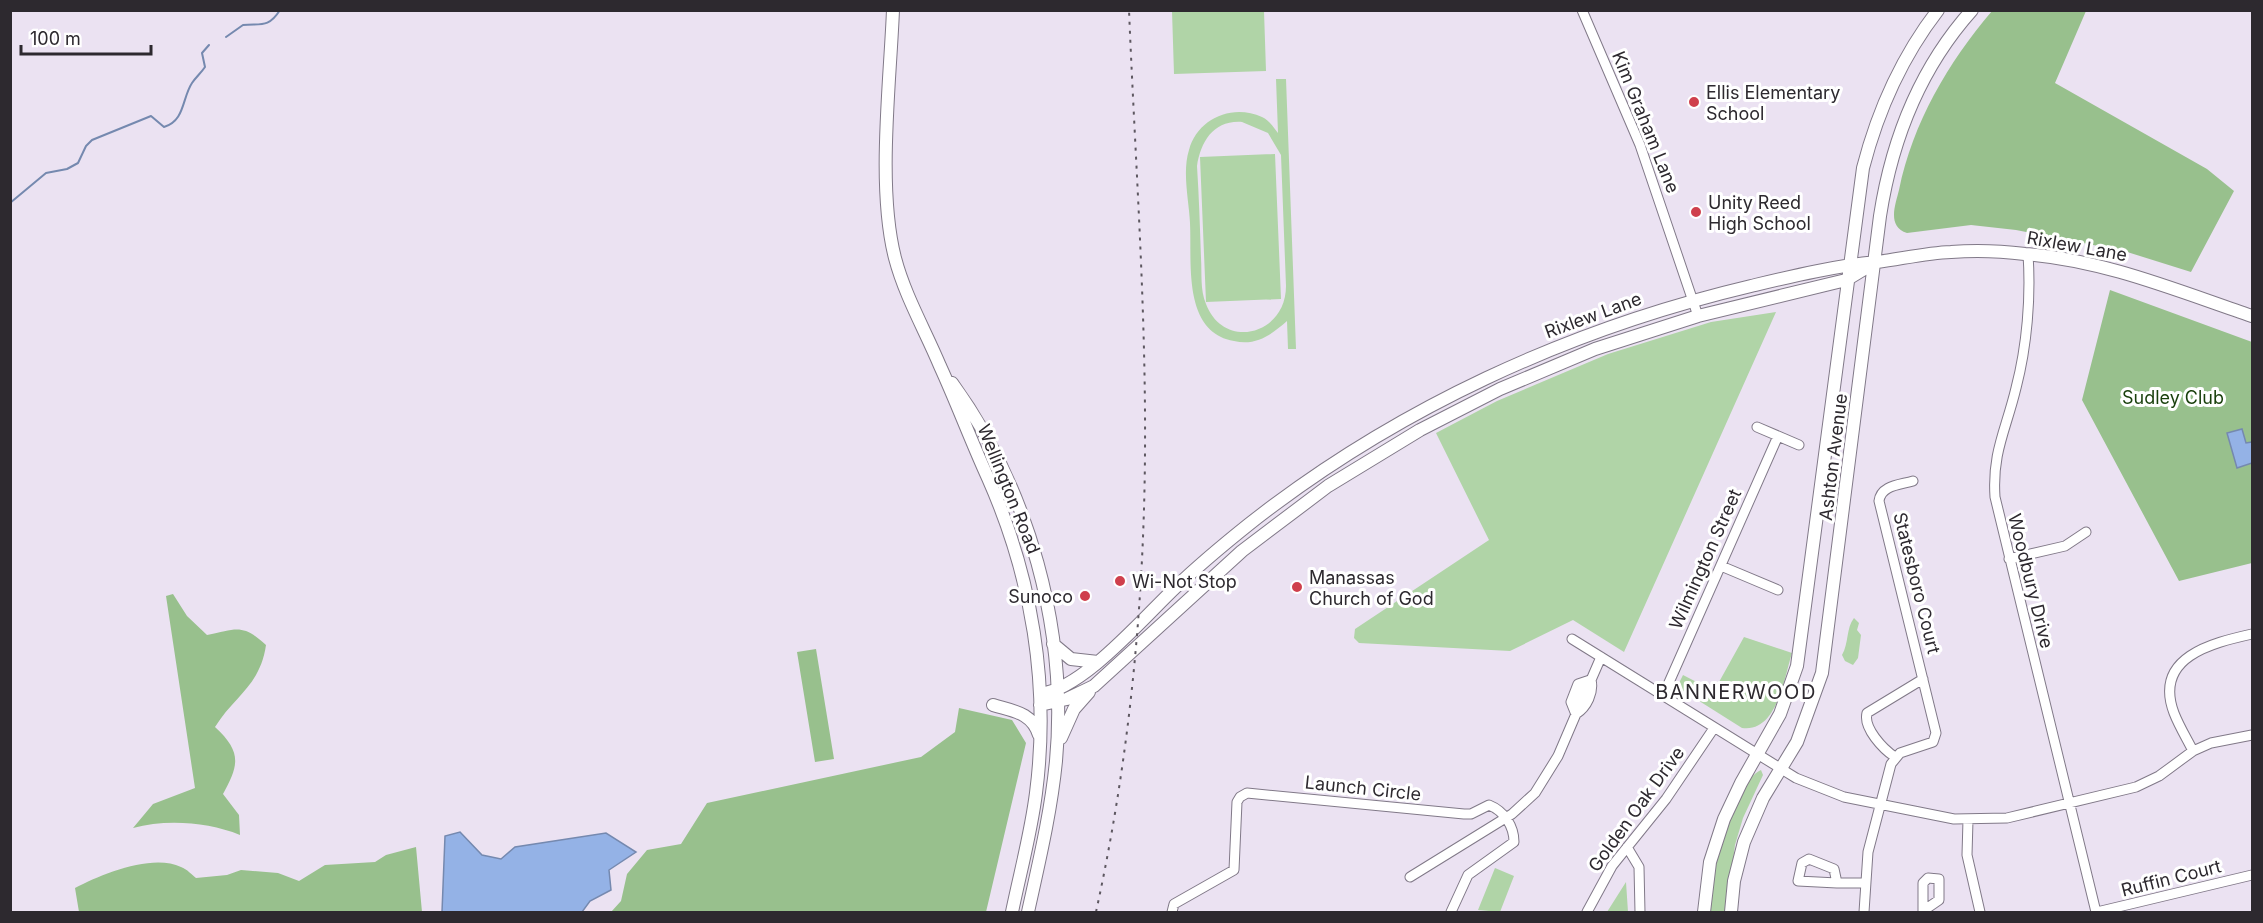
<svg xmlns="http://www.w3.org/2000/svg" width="2263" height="923" font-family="Inter,sans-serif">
<rect width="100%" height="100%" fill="#ebe2f2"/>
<path fill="#b0d4a7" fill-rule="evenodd" d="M1172 11H1264L1266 71 1174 74Z
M1276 79H1286L1296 349H1288L1287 321C1271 335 1256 346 1234 341 1182 332 1192 262 1190 223 1189 201 1182 172 1189 150 1197 119 1232 103 1262 117 1269 120 1274 128 1278 133ZM1242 122 1268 133 1281 155 1286 286C1286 335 1224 351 1206 304 1200 290 1202 273 1201 258 1200 228 1199 197 1197 166 1201 141 1214 120 1242 122Z
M1275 154 1281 299 1206 302 1200 157Z
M1776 312 1624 652 1573 620 1510 651 1359 643 1354 638 1355 629 1489 540 1436 433 1497 401 1608 354 1711 322Z
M1854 618 1859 623 1857 630 1861 635 1858 658 1853 665 1845 661 1842 655C1849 643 1846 628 1854 618Z
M1744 637 1792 653C1784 678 1777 733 1742 728L1677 687 1683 675 1714 691Z
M1761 770 1763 775 1743 818 1735 845 1727 912H1709C1709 881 1731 784 1761 770Z
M1495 868 1514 876 1500 912 1478 910Z
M1626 882 1628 912H1607Z"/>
<path fill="#98c08d" d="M1992 11H2086L2055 83 2207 169 2234 191 2191 272 2124 251 2016 230 1971 225 1907 233C1887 226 1895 206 1899 190 1913 122 1948 63 1992 11Z
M2110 290 2252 342V563L2179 581 2082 400Z
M173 594 187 616 207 635C237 629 242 623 266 645 260 686 235 695 215 727 242 752 239 765 223 794L239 815 240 835C208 822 166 819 133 828L153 804 195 788 166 596Z
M816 649 834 759 815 762 797 652Z
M959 708 1012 720 1026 743 986 912H611L621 901 627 874 647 850 681 844 707 803 921 757 955 732Z
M416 847 422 912H79L75 888C101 874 153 853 181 867 187 869 192 875 196 878L227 875 241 870 278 873 299 881 325 865 375 862 386 855Z"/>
<path fill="#94b2e6" stroke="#7589af" stroke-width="1.5" d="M2242 429 2246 443 2252 442V463L2237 468 2227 433Z
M460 832 482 855 501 859 515 847 606 833 636 852 609 870 611 890 590 901 582 912H442L445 836Z"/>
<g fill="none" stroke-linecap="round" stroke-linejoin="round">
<path stroke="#7589af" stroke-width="2" d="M226 37 243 25C260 23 268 29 280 10
M10 203 46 173 67 169 78 163 86 146 92 140 151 116 164 127C185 121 182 98 192 83 196 77 201 73 205 67L202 53 209 45"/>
<g stroke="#817988" stroke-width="11">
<path id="street" d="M1582 10 1640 145 1698 316
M2028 254C2031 297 2027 346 2016 388 2006 430 1992 452 1995 497L2096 912
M1757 427 1799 445
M2009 559 2065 546 2086 532
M1721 566 1778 590
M1572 639 1796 778 1844 797 1954 819 2007 818 2136 787 2159 776 2193 751 2211 743 2252 735
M1663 696 1778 436
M1575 712 1571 702 1578 684 1590 680
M1576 714C1587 707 1594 692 1591 680
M2193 751C2187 739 2179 726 2174 713 2153 657 2212 643 2252 634
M1895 757C1883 749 1863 728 1867 713L1923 679
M1968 820 1967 855 1980 912
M1627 847 1639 867 1640 912
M1809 859 1834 869 1837 883 1798 881 1802 863Z
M1410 877 1512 814 1535 793 1558 756 1576 714 1585 686 1591 680 1601 657
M1837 883H1865
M1923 911 1939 900V879L1928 878 1923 883V912
M1172 912 1174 904 1234 870 1237 802 1240 797 1247 793 1464 814H1471L1489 805C1504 811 1514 826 1514 842L1468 875 1451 912
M1587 912 1612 866 1666 799 1714 728
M1864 912 1868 852 1891 764 1900 753 1933 742 1936 733 1879 501C1881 485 1900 485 1913 481
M2097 912 2252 875"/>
</g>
<g stroke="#817988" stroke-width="14">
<path id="secondary" d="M893 10C890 84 877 188 895 258 905 296 925 330 940 366 957 403 971 441 988 478 1032 577 1050 685 1036 793 1031 833 1020 873 1012 912
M952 383C1029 489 1068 630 1056 761 1051 812 1039 862 1028 912
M1053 644 1071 659 1098 662
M1040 694C1083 689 1143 618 1176 587 1199 565 1223 545 1248 525 1395 409 1569 329 1751 286 1793 276 1834 266 1877 262 1901 259 1926 253 1951 252 1975 250 2001 251 2025 254 2104 260 2178 291 2252 316
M993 705C1012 711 1032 712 1039 735
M1040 705 1067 699 1094 686 1242 551 1328 486 1420 430 1500 389 1595 349 1698 316 1846 280 1874 263
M1061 738 1074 709 1089 692
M1704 912 1710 862 1724 819 1741 783 1780 714 1797 666 1863 168C1878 110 1901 58 1938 10
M1731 912 1734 881 1744 842 1763 798 1797 742 1822 673 1880 216C1892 139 1920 68 1972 10"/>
</g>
<use href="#street" stroke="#fff" stroke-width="9"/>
<use href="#secondary" stroke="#fff" stroke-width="12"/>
<path stroke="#5d5760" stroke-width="2" stroke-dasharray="3 6" stroke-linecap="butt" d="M1096 912C1129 761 1144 606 1145 452 1146 305 1135 157 1129 10"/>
</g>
<g fill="#cf3f4c" stroke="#fff" stroke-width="2">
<circle cx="1694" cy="102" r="6"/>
<circle cx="1696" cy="212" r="6"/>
<circle cx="1120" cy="581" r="6"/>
<circle cx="1297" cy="587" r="6"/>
<circle cx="1085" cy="596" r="6"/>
</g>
<g text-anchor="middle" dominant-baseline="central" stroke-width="6" stroke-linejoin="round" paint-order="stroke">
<g font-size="18" fill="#2d292f" stroke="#fff" text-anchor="start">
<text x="1706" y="92">Ellis Elementary<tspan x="1706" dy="21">School</tspan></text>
<text x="1708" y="202">Unity Reed<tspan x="1708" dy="21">High School</tspan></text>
<text x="1309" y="577">Manassas<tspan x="1309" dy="21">Church of God</tspan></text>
<text x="1132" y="581">Wi-Not Stop</text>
<text x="1073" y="596" text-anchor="end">Sunoco</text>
</g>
<g font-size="18" fill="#2d292f" stroke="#fff">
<text transform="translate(1646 122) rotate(68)">Kim Graham Lane</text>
<text transform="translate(2077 246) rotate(10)">Rixlew Lane</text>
<text transform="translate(1593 315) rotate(-20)">Rixlew Lane</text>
<text transform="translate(1833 457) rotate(-83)">Ashton Avenue</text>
<text transform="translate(1009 489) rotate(68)">Wellington Road</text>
<text transform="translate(1705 559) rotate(-66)">Wilmington Street</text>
<text transform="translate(2031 581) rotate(76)">Woodbury Drive</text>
<text transform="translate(1917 583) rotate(76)">Statesboro Court</text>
<text transform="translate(1363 788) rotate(6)">Launch Circle</text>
<text transform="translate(1636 809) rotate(-54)">Golden Oak Drive</text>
<text transform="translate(2171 878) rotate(-14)">Ruffin Court</text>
</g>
<g font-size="18" fill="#183f0b" stroke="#fff">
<text x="2173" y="397">Sudley Club</text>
</g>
<g font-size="20" letter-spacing="1.5" fill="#2d292f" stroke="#fff">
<text x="1736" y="692">BANNERWOOD</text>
</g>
</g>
<rect width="2263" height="923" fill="none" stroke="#2d292f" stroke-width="24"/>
<path d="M21 45v9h130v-9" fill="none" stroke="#2d292f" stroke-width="3"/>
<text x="30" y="45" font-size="18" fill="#2d292f" stroke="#ffffff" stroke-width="4.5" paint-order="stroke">100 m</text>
</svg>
